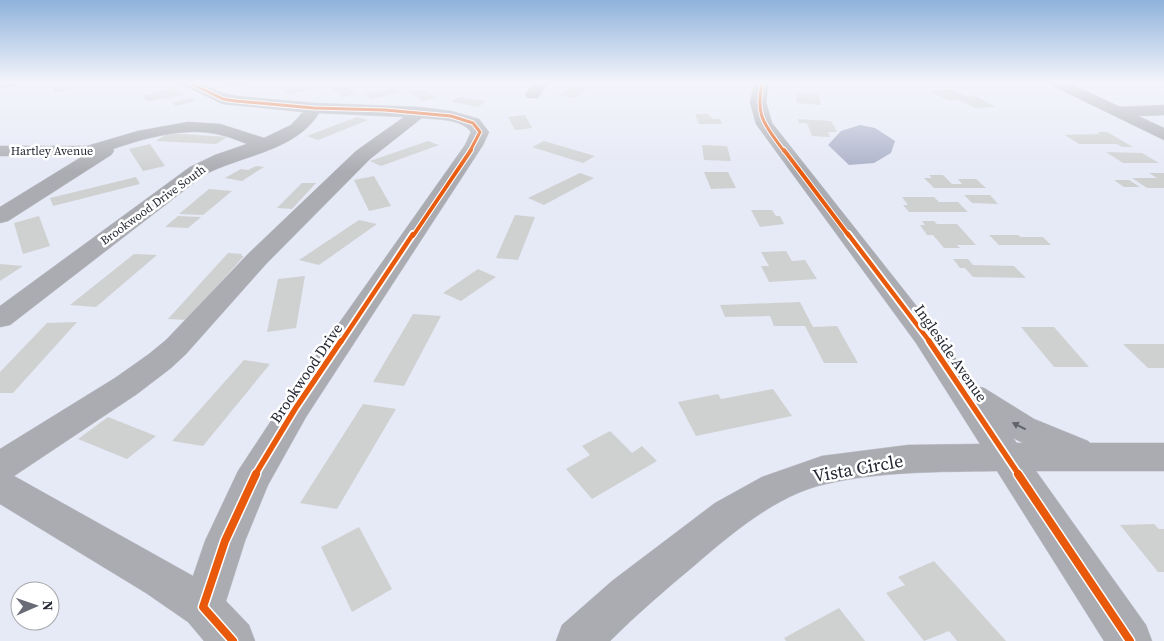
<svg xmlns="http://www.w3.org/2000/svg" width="1164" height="641" font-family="'Source Serif 4',serif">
<rect width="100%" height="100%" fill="#e6e9f6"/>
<path fill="#aab0c8" d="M860 125 875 128 895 141 891 153 874 163 849 165 828 145 841 131Z"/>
<path fill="#cfd1d1" d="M70 83H77L79 87 55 93 52 86Z
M230 83H253L237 87 225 84Z
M575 83H592L576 98 560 96Z
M314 84 318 88 288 94 283 90Z
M343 85 356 94 343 97 330 88Z
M174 88 184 95 148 101 141 96Z
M396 88 402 92 371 99 365 94Z
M423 89 437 98 423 101 409 92Z
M950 89 966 96 974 95 995 107 976 108 957 99 949 100 929 92Z
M795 93 818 94 821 105 797 103Z
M459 97 486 101 478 107 451 102Z
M191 98 196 101 176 106 172 103Z
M695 114H708L713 119H720L722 124H699Z
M525 115 532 128 515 130 508 117Z
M357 117 368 120 318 140 307 136Z
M798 119 831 121 837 132H828L830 137 812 136 807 123H799Z
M1097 132H1107L1133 147H1122L1117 144H1079L1065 135 1100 134Z
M168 133 227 137 216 144 156 141Z
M428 141 439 145 381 166 370 161Z
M544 141 595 156 583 163 532 147Z
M150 144 165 166 143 171 129 149Z
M702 145 727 146 731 161 704 160Z
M1106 152 1142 153 1159 163H1123Z
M256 166 264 167 242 181 225 178 241 169 248 170Z
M704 172H728L736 188 711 189Z
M580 173 594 178 544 205 528 198Z
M1149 173H1164V188H1147L1132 178H1157Z
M929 175H943L952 184H962L958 179H976L986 188H934L924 178H932Z
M374 176 391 206 369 211 354 180Z
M136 177 140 184 53 206 50 198Z
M1114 180H1129L1140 187H1124Z
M302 183H316L292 209 277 208Z
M209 189 232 191 203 215 179 214Z
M964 195H990L998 204 972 203Z
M902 197H934L939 202H958L968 212H909L903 205H908Z
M751 210H772L776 216H780L784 224 760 227Z
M515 215 535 217 518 260 496 258Z
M39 216 50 246 23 254 14 223Z
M178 216 201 217 188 228 165 227Z
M359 220 377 224 319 265 299 260Z
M922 221H934L937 224H957L976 245H957L960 248H944L933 235H927L920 225H925Z
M989 235H1018L1021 237H1043L1051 245H999Z
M786 251 792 261 805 260 817 279 769 282 761 266H769L761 252Z
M228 253 242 254 241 256H244L187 320 168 319Z
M134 254 157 255 96 307 70 305Z
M953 259H968L973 265 1014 266 1026 278 973 277 965 268H960Z
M0 264 23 266 0 281Z
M478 269 496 277 461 301 443 293Z
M305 276 296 328 267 332 278 279Z
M800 302 813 327 837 326 858 363H824L805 326H774L770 316 725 317 720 305Z
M413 314 441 316 404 386 373 382Z
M77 322 13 393H0V372L47 323Z
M1021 327H1054L1089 367H1054Z
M1123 344H1164V368H1148Z
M244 360 270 364 203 446 172 441Z
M773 389 792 416 696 436 678 402 718 394 721 399Z
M363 404 396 409 337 509 300 503Z
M108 417 156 436 127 459 78 439Z
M610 431 632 453 642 446 657 461 592 499 566 469 590 455 582 446Z
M1154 524 1159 529H1164V572H1158L1120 525Z
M359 527 392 589 352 612 321 547Z
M934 561 1006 641H957L949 631 924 641 886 593 905 585 898 577Z
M839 608 865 641H786L784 638Z"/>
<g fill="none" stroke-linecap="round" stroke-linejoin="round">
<g stroke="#c5c7d1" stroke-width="1">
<path id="minor" d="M0 83H16L14 86 0 88Z
M183 83C208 81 214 93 236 96L314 103 419 107 451 111 479 119 489 132 483 145 306 417 268 485 245 541 226 601 249 625 255 641H204L188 622 146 593 0 504V449L115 378 149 354 166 340 248 254 356 151 404 117 319 113C295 152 241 155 204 175L10 325 0 327V306L190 167 215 155 247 144C239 141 230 137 221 135 186 126 146 138 113 149L114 151 111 155 8 221 0 223V207L83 156H0V146H87L138 131 188 122 220 124 264 138 291 125 303 112 223 104 185 86ZM422 118C437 120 461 118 471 132L465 145 284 401 238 471 205 541 193 576 14 476 137 394 171 368 186 354 266 264 370 159Z
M534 83H548L538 98H528L525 95Z
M755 83H769L766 102 772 123 937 332 975 386 984 388 1034 419 1088 441 1090 443H1164V471H1036L1146 625 1152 641H1104L997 471C941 472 881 471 826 484 778 494 731 534 695 565 666 589 637 614 610 641H556L562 625 612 581 715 503 762 477 822 456 908 445 980 444 916 343 756 124 750 102ZM1013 438 1023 443H1017Z
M1051 83H1069L1120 107 1164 105V115L1138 116 1164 128V140L1053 86Z"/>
</g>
<use href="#minor" fill="#aaacb2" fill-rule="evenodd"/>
<g stroke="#fff" stroke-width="5">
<path id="cycleway-far4" d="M190 83 223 99 236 101 314 108 385 110 451 116 473 123 480 132 470 151
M762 83C755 117 765 125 784 151"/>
</g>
<g stroke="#fff" stroke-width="6">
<path id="cycleway-far3" d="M784 150 849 236
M413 236 471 150"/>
</g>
<g stroke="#fff" stroke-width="8">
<path id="cycleway-far2" d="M848 234 930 342
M341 342 413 234"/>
</g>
<g stroke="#fff" stroke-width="9">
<path id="cycleway-far1" d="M929 341 1019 475
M255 475 295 409 341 341"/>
</g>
<g stroke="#fff" stroke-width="11">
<path id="cycleway" d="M1018 474 1130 641
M233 641 203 607 225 541 256 474"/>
</g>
<use href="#cycleway-far4" stroke="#e8590c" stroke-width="3"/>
<use href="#cycleway-far3" stroke="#e8590c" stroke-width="4"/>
<use href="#cycleway-far2" stroke="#e8590c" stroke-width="4.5"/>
<use href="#cycleway-far1" stroke="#e8590c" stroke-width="5.5"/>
<use href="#cycleway" stroke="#e8590c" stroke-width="8"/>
</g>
<defs><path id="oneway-solid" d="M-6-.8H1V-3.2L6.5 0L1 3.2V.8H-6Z" transform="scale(1.25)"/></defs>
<use fill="#61636c" href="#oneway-solid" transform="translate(1019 426) rotate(-153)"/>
<linearGradient id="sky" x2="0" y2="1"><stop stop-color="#8fb2db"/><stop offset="0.48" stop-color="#f4f5fb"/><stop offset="1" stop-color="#f4f5fb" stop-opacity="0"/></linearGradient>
<rect width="1164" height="172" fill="url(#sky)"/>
<g text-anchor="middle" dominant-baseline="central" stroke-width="5" stroke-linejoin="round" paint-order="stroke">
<g font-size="12" fill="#252833" stroke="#fff">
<text x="52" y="151">Hartley Avenue</text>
<text transform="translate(153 205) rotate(-36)">Brookwood Drive South</text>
</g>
<g font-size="15" fill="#252833" stroke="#fff">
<text transform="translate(951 353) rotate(55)">Ingleside Avenue</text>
<text transform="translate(306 373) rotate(-56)">Brookwood Drive</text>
</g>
<g font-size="18" fill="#252833" stroke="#fff">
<text transform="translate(858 468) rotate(-10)">Vista Circle</text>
</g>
</g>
<g transform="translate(35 606) rotate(88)"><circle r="24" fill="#ffffff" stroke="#a8a9ad"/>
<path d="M0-4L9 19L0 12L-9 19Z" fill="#696c77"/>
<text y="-8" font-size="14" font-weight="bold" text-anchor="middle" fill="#252833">N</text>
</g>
</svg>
